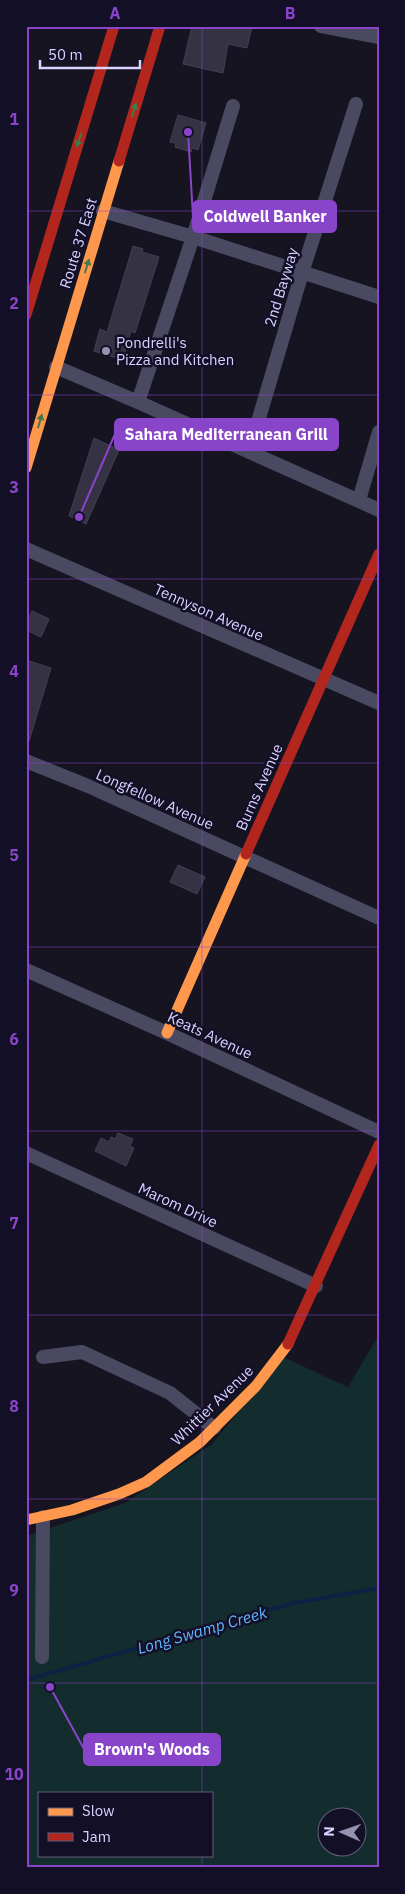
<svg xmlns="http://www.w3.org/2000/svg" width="405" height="1894" font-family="'IBM Plex Sans',sans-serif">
<rect width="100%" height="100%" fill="#161421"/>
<path fill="#132c2d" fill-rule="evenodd" d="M377 1338H379V1868H26V1536L125 1503 212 1444 283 1357 348 1387ZM39 1793H211V1855H39ZM328 1816H358V1846H328Z"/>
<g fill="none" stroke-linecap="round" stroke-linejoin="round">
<path stroke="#0d2144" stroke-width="4" d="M26 1680 294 1603 379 1588"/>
</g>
<path fill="#343243" stroke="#433f54" d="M192 26H252L247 48 228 44 223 73 183 64Z
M178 115 206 123 198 150 192 148 191 152 175 147 176 143 170 142Z
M133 246 143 249 142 252 159 257 135 333 131 331 123 360 94 351 100 329 107 332Z
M94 438 119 450 86 524 69 516Z
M32 611 49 619 41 637 26 630V624Z
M26 660 51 668 29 741H26Z
M178 865 205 877 197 894 170 882Z
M118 1133 133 1139 130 1146 134 1148 126 1166 95 1151 101 1138 109 1142 111 1137 115 1139Z"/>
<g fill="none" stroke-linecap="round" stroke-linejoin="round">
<path stroke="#4a4962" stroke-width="14" d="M321 26 379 37
M103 211 193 237 379 297
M56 367 138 402 379 510
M138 402 193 237 233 106
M249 452 302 273 356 104
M359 500 379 432
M26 549 379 703
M26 761 88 786 379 918
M26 970 167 1033 379 1132
M26 1153 316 1286
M43 1357 82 1352 170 1393 214 1428
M42 1657 43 1517"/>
<path stroke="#ff974d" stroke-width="11" d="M26 468 119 161
M167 1033 246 854
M26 1520 72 1510 119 1494 146 1482 200 1442 256 1386 288 1344"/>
<path stroke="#b3261e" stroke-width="11" d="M119 161 160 26
M26 315 114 26
M246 854 379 554
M288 1344 379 1145"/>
</g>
<defs><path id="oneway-solid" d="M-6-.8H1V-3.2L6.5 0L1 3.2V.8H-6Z" transform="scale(1.25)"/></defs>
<g fill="#3f7c4a">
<use href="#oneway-solid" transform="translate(134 110) rotate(-73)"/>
<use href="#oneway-solid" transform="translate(79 140) rotate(107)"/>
<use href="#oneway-solid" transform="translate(87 266) rotate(-73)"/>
<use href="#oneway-solid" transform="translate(40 421) rotate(-74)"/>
</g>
<path fill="none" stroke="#8945c9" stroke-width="1" stroke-opacity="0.55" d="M202 26V1793M26 211H379M26 395H379M26 579H379M26 763H379M26 947H379M26 1131H379M26 1315H379M26 1499H379M26 1683H379M202 1855V1868"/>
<circle fill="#9591b1" stroke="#130f26" stroke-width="2" cx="106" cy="351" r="5"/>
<g text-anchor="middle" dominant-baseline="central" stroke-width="5" stroke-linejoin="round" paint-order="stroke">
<g font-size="15" fill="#d9d4ff" stroke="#130f26">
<text transform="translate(78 243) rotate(-73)">Route 37 East</text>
<text transform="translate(281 287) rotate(-73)">2nd Bayway</text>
<text transform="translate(209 612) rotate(24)">Tennyson Avenue</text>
<text transform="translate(259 787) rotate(-66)">Burns Avenue</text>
<text transform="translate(155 799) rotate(24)">Longfellow Avenue</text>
<text transform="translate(210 1035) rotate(25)">Keats Avenue</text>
<text transform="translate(178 1205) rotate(25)">Marom Drive</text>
<text transform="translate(212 1405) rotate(-44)">Whittier Avenue</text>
</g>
<g font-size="15" fill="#d9d4ff" stroke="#130f26" text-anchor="start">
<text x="116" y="342">Pondrelli's<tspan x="116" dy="17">Pizza and Kitchen</tspan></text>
</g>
<g font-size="16" font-style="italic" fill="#62b6ff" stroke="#130f26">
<text transform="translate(202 1630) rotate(-16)">Long Swamp Creek</text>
</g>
</g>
<path fill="none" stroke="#8945c9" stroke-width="2" d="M188 132L193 217M79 517L115 434M50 1687L84 1749"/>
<g fill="#8945c9" stroke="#130f26" stroke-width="2">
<circle cx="188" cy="132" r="5"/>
<circle cx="79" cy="517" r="5"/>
<circle cx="50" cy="1687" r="5"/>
</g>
<g fill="#8945c9" stroke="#8945c9" stroke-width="2">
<rect x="193" y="201" width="143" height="31" rx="5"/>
<rect x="115" y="419" width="223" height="31" rx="5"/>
<rect x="84" y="1734" width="136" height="31" rx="5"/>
</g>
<g font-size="16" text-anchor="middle" font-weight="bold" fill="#fff">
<text x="265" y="222">Coldwell Banker</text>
<text x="226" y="440">Sahara Mediterranean Grill</text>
<text x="152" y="1755">Brown's Woods</text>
</g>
<rect width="405" height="1894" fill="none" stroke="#130f26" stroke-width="55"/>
<rect x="38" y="1792" width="175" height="65" fill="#130f26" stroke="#625e7d"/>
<rect x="48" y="1808" width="25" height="8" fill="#ff974d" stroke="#625e7d"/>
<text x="82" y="1816" font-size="15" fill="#d9d4ff">Slow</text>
<rect x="48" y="1833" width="25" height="8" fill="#b3261e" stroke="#625e7d"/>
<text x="82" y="1842" font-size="15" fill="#d9d4ff">Jam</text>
<g transform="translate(342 1832) rotate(272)"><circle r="24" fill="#130f26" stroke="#625e7d"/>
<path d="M0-4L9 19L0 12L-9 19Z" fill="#9591b1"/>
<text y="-8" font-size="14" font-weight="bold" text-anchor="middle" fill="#d9d4ff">N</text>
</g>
<path d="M40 60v8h100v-8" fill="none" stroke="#d9d4ff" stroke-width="2.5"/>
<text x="48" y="60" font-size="15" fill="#d9d4ff" stroke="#130f26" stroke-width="4" paint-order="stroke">50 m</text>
<rect x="28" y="28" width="350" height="1838" fill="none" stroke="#8945c9" stroke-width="2"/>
<g font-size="16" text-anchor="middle" font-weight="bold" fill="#8945c9">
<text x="115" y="19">A</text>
<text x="290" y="19">B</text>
<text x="14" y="125">1</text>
<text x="14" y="309">2</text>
<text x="14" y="493">3</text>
<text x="14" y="677">4</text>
<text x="14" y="861">5</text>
<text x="14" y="1045">6</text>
<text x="14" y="1229">7</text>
<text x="14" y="1412">8</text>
<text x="14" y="1596">9</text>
<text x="14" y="1780">10</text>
</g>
</svg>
